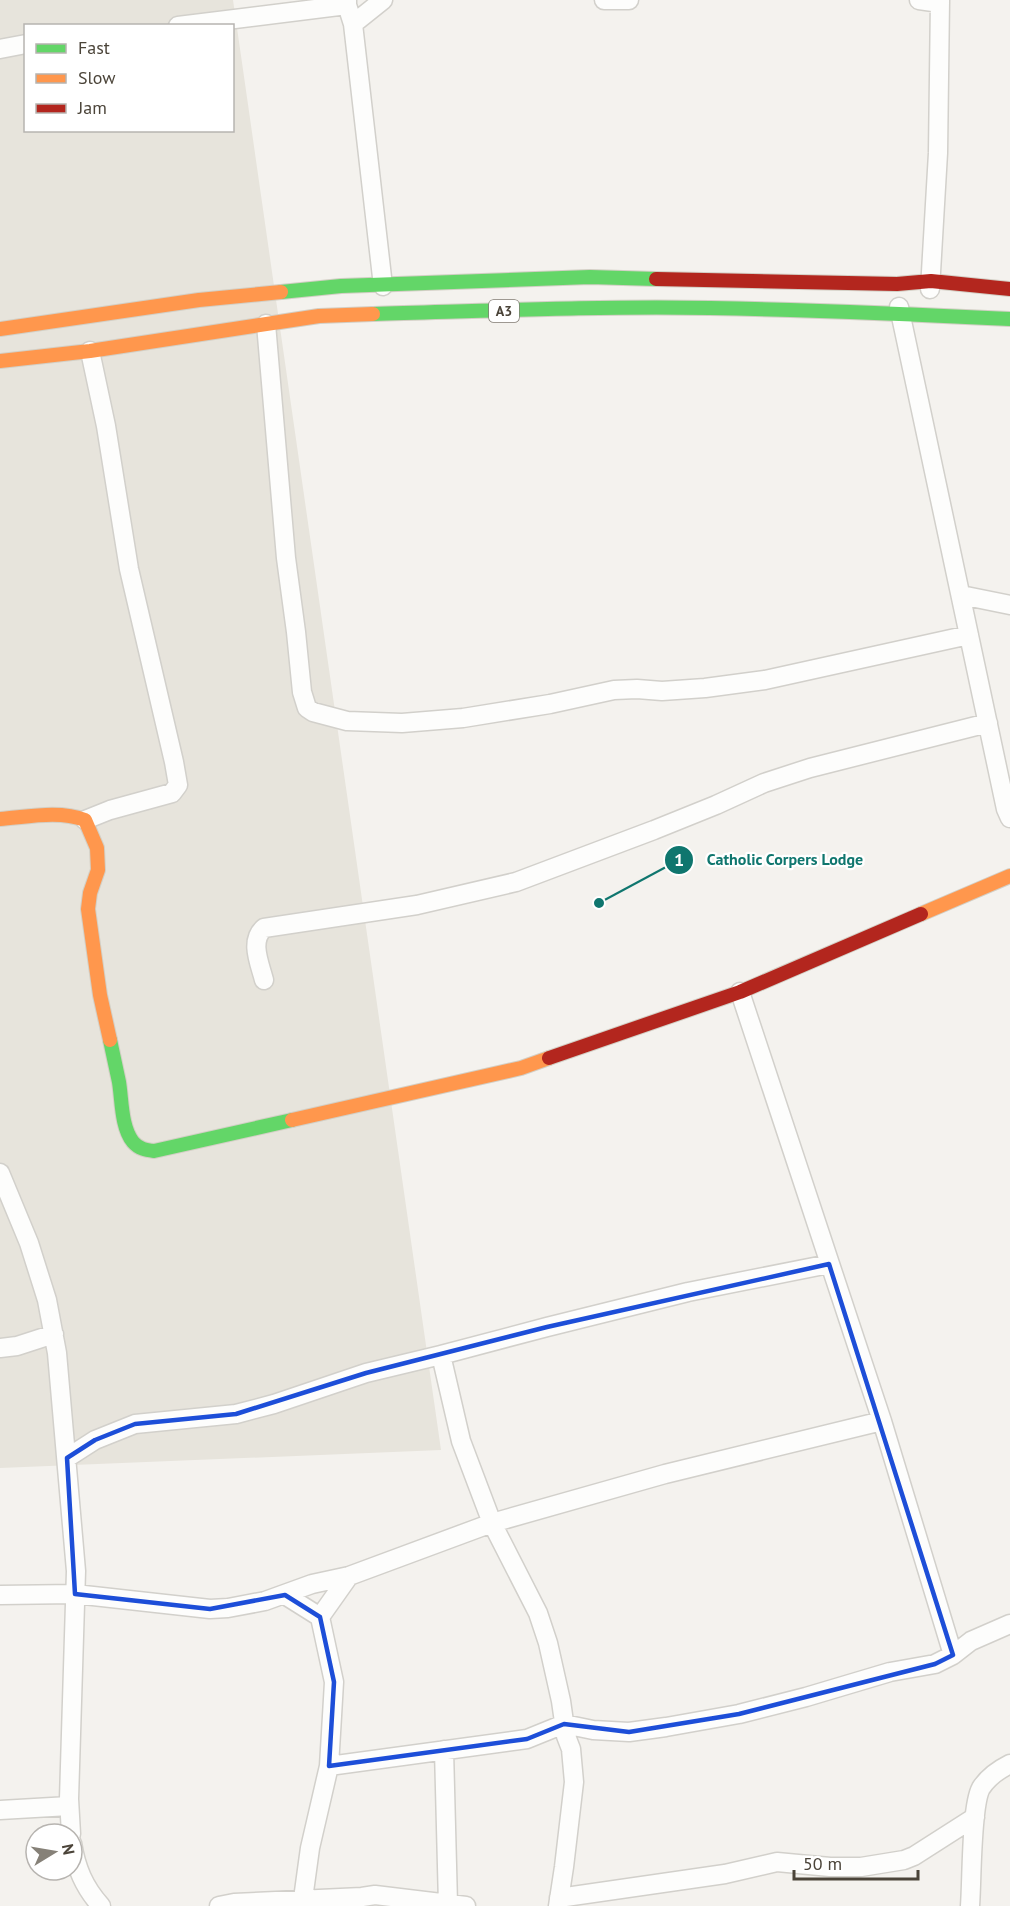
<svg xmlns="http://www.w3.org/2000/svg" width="1010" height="1906" font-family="'PT Sans',sans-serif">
<rect width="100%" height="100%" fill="#f4f2ee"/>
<path fill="#e7e4dc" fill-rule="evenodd" d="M0 0H233L441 1450 0 1468ZM26 26H232V130H26Z"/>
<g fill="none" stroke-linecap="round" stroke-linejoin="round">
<g stroke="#d2d0cb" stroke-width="21">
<path id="street" d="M347 0V5L353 24 383 286
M604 0H629
M919 0 940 3
M353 24 383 0
M178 26 347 5
M0 49 26 44
M930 289 938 153 940 0
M899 307 1006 809 1010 818
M266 324 286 558 296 632 302 692 307 708 313 712 347 721 402 723 463 718 550 704 614 690 637 689 662 691 705 688 765 680 969 635
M961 595 1010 605
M85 820 110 810 172 793 178 785 174 762 129 569 106 426 90 351
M264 980C260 964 249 941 264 928L417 905 516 882 654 830 716 805 764 783 810 768 988 723
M740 992 882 1421 953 1655
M0 1173 29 1243 47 1300 57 1353 76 1571 69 1799 71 1834
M0 1348 17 1346 54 1334
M441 1355 547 1327 688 1292 829 1264
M0 1595 75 1594 210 1609 228 1608 265 1601 312 1584 349 1576 492 1523 461 1441 441 1355 366 1373 274 1404 236 1414 135 1424 95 1440 67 1458
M285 1595 320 1617 349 1576
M444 1750 448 1904
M329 1766 527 1739 564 1724 593 1730 629 1732 666 1727 739 1714 806 1697 890 1672 935 1664 953 1655 971 1641 1010 1624
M0 1810 69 1806
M72 1843C76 1868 84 1887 101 1906
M559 1898 725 1874 777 1862 830 1867H861L904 1860 914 1856 975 1817
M303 1899 310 1848 329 1766 332 1716 334 1682 320 1617
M219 1906 234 1903 362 1897 375 1895 466 1906
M558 1906 564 1867 574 1782 571 1749 566 1736 561 1701 548 1643 538 1613 492 1523 665 1474 882 1421
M970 1906C972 1881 971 1806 981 1788 988 1777 998 1770 1010 1764"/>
</g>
<g stroke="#d3cfc5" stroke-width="16">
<path id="fast" d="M281 292 341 286 590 277 656 279
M373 314C485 311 598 306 710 308 810 310 910 314 1010 319
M110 1040C113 1054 116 1068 119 1082 122 1100 121 1127 133 1142 139 1149 146 1150 154 1151L292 1120"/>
</g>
<g stroke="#d3cfc5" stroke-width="16">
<path id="slow" d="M0 329 199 300 281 292
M0 361 90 351 319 316 373 314
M0 819C27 817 59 810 85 820L97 848 98 870 90 893 88 909 100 995 110 1040
M921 914 1010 876
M292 1120 521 1068 549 1058"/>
</g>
<g stroke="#d3cfc5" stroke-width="16">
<path id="jam" d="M656 279 897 284 931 281 1010 289
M549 1058 740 992 921 914"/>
</g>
<use href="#street" stroke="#fdfdfc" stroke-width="18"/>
<use href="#fast" stroke="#63d668" stroke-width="14"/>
<use href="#slow" stroke="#ff974d" stroke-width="14"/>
<use href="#jam" stroke="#b3261e" stroke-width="14"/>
</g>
<path fill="none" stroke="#1d4ed8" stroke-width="4.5" stroke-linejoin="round" d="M829 1264 953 1655 935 1664 739 1714 629 1732 564 1724 527 1739 329 1766 334 1682 320 1617 285 1595 210 1609 75 1594 67 1458 95 1440 135 1424 236 1414 366 1373 547 1327Z"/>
<g text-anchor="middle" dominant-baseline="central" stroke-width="4.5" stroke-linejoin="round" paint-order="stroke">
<rect fill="#fff" stroke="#817c74" stroke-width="1.5" x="489" y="300" width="30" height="22" rx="4.5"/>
<g font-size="14" font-weight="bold" fill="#4b4439">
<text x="504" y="311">A3</text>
</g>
</g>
<path fill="none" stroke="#0f766e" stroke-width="2" d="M599 903L679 860"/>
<g fill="#0f766e" stroke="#fff" stroke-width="2">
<circle cx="599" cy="903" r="6"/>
<circle cx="679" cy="860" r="15"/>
</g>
<g font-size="18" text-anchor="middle" font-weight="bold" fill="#fff">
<text x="679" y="866">1</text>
</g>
<g font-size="16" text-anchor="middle" font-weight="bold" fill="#0f766e" stroke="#fff" stroke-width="4.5" stroke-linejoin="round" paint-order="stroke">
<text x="785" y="865">Catholic Corpers Lodge</text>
</g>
<rect x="24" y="24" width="210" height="108" fill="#ffffff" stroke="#b7b4b0" stroke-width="1.5"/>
<rect x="36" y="44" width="30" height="9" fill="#63d668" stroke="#b7b4b0" stroke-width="1.5"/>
<text x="78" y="54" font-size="18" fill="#4b4439">Fast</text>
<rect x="36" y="74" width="30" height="9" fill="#ff974d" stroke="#b7b4b0" stroke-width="1.5"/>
<text x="78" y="84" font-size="18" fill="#4b4439">Slow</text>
<rect x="36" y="104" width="30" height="9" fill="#b3261e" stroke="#b7b4b0" stroke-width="1.5"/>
<text x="78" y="114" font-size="18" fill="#4b4439">Jam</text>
<g transform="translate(54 1852) rotate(79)"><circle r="28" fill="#ffffff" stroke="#b7b4b0" stroke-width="1.5"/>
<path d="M0-4.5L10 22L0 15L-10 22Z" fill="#868178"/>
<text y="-9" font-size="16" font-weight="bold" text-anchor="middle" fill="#4b4439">N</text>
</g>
<path d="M794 1870v9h124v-9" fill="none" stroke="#4b4439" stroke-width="3"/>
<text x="803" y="1870" font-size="18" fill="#4b4439" stroke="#ffffff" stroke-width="4.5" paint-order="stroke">50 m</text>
</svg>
